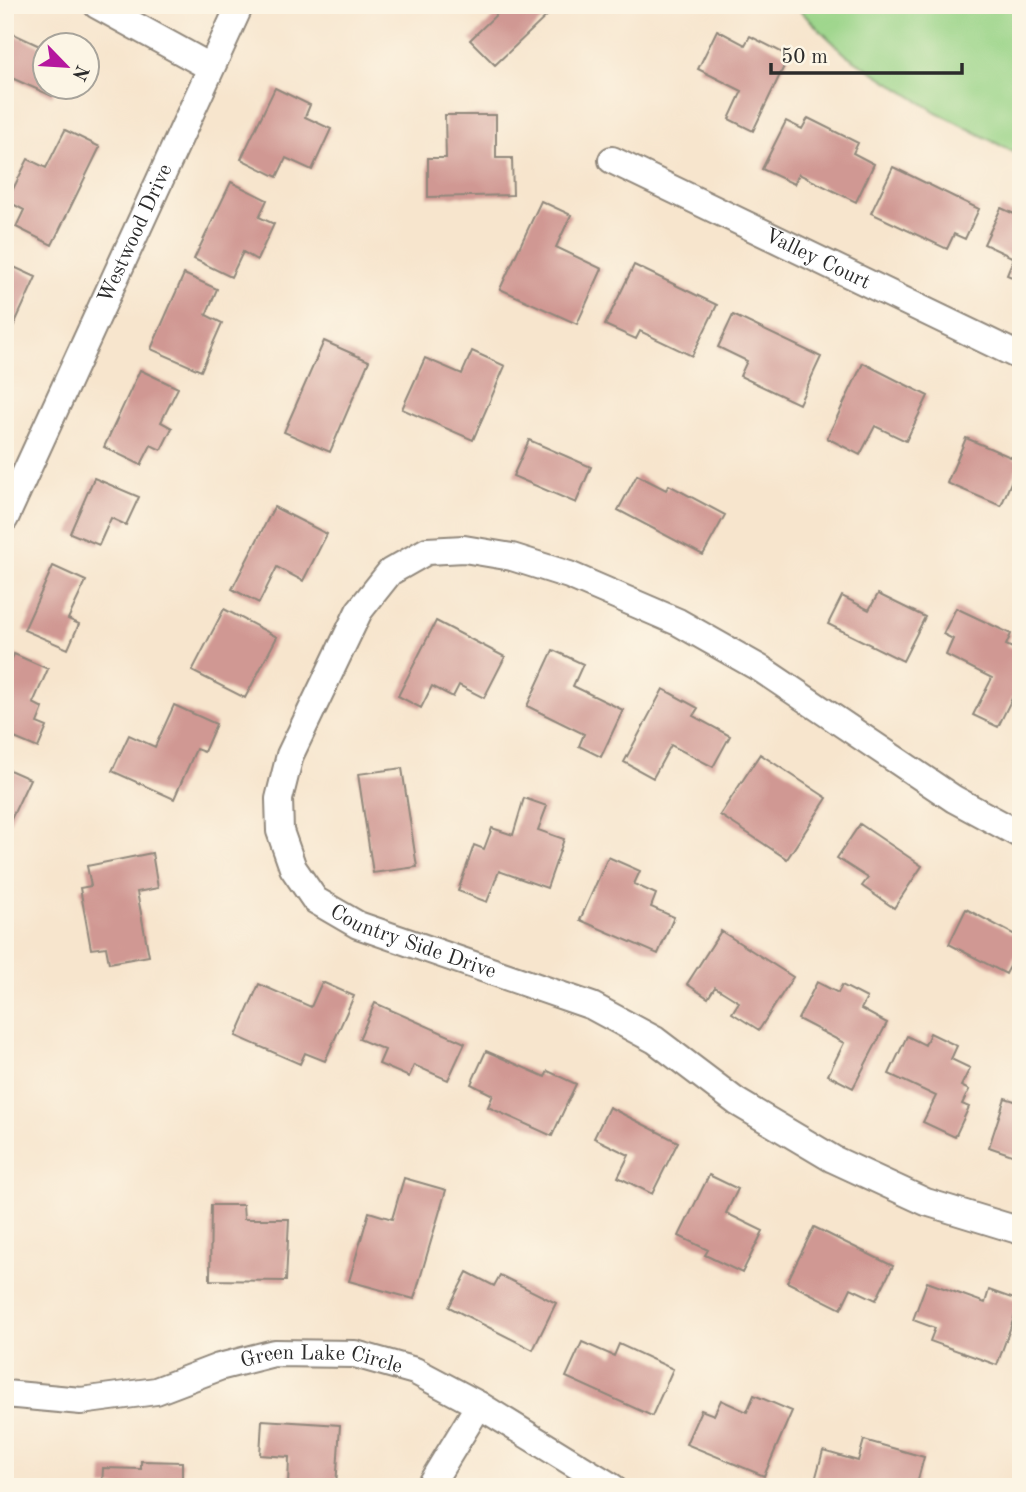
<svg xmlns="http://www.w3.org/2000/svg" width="1026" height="1492" font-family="'Old Standard TT',serif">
<rect width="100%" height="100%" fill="#fcf5e5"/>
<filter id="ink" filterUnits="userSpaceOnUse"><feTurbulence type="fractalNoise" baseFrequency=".0143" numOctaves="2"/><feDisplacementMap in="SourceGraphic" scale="14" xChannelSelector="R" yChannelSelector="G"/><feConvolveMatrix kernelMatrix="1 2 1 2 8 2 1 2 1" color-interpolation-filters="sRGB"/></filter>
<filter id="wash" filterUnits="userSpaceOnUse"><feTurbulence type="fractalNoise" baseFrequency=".00686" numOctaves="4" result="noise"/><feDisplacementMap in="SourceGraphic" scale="28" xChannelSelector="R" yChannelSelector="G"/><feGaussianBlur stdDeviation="1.57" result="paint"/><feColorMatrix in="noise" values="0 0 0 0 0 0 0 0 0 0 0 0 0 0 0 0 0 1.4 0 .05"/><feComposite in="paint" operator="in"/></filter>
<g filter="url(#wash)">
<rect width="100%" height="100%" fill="#f7e5cd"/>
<path fill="#9ad488" stroke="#62805a" stroke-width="2" d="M794 5H1021V156L936 112 845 54Z"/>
<g id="blocks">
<path fill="#d09893" d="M506 5H547L552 11 495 65 470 40Z
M5 30 46 49V88H56L52 96 5 75Z
M717 30 745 45 750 36 789 56 753 131 729 119 742 91 698 69Z
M275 88 310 105 305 117 331 129 312 170 286 158 277 177 241 159Z
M445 115H496V158H512L513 195 428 197V158H446Z
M808 118 858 143 853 153 874 164 856 202 799 174 794 184 762 169 786 121 802 129Z
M65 130 100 147 52 245 16 227 24 210 7 201 28 159 46 168Z
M893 167 979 209 965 239 954 234 947 249 871 213Z
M231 182 267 200 259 217 274 224 257 260 243 252 231 277 194 259Z
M541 201 571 215 556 247 602 269 577 324 500 289Z
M1001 208 1021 217V293L1015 291 1019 280 1007 275 1014 258 984 244Z
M5 263 36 277 8 338 5 337Z
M634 265 717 305 692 356 640 331 636 339 605 325Z
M184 274 217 289 206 315 222 323 201 371 151 349Z
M733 315 821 357 799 404 740 376 747 361 718 347Z
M324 341 369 361 330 452 284 432Z
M472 351 505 366 473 440 402 409 425 358 462 374Z
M863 363 928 396 906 441 875 426 860 455 827 438Z
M140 370 178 388 161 422 172 428 161 450 151 445 141 465 104 447Z
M966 438 1020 461 1001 506 947 483Z
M529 440 591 467 576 503 513 476Z
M637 475 666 490 669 485 725 515 703 555 618 510Z
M94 478 139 497 126 525 111 518 99 545 70 533Z
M274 507 327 534 303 581 277 567 259 603 232 589Z
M53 566 86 581 68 619 79 624 68 649 24 630Z
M878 594 925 617 903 661 828 624 842 596 869 610Z
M956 608 1011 634 1006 645 1021 652V680L998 727 973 715 992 678 946 655 953 639 943 634Z
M224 609 277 637 245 698 192 671Z
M436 621 505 657 484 698 459 685 453 697 432 686 421 708 398 696Z
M553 650 583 664 573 686 623 710 601 757 579 746 584 734 527 706Z
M14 654 48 669 33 703 43 708 37 723 47 727 38 748 5 734V674Z
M663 689 698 708 693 716 730 736 713 767 671 745 653 778 624 762Z
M174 705 216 724 204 752 196 749 174 799 112 771 129 735 155 747Z
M760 754 827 798 787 859 720 815Z
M5 768 30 779 5 832Z
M402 768 417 867 373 873 358 774Z
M524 798 547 806 538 830 564 839 547 888 499 871 487 902 458 891 474 845 484 849 492 828 513 835Z
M860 824 922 866 894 908 862 886 868 878 837 858Z
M152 853 158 888 137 892 149 956 109 963 106 947 91 949 80 888 91 886 87 866Z
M608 857 640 871 634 884 656 894 651 907 674 917 658 954 580 920Z
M966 909 1021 938V945L1006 974 949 944Z
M721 931 793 977 759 1030 732 1013 739 1002 715 987 708 998 687 984Z
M322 982 354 996 325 1061 305 1053 300 1064 236 1036 259 984 311 1007Z
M817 982 838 993 842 985 867 998 861 1009 887 1023 853 1088 828 1075 844 1043 798 1019Z
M375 1003 465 1043 448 1080 414 1065 409 1077 379 1064 385 1050 359 1039Z
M930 1033 957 1046 951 1059 970 1068 961 1086 969 1090 962 1104 969 1107 955 1137 923 1122 936 1096 889 1074 907 1036 925 1045Z
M486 1051 545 1077 548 1071 576 1084 552 1136 488 1107 493 1095 471 1084Z
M1005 1098 1021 1103V1158L989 1147Z
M609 1107 678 1142 652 1194 618 1177 629 1155 594 1138Z
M709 1175 738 1189 726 1213 763 1231 742 1273 705 1255 708 1250 679 1236Z
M404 1178 446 1190 414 1299 349 1281 369 1212 392 1219Z
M211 1205H243L244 1219H289L286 1281 210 1280Z
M814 1227 893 1266 876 1300 851 1288 841 1309 787 1282Z
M467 1272 494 1286 500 1275 556 1303 533 1350 449 1307Z
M927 1282 985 1303 989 1290 1020 1301 997 1365 930 1341 935 1328 913 1320Z
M582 1342 614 1356 619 1344 673 1369 652 1416 566 1377Z
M754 1395 792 1411 764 1476 686 1444 701 1410 714 1415 721 1400 747 1412Z
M262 1420 340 1425 336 1487H288L289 1457 260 1455Z
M864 1440 924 1457 916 1487H823L814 1484 823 1451 858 1461Z
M141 1461 182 1462V1487H102L103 1468 141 1469Z"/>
</g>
</g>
<g filter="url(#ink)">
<use href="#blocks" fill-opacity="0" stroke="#91887c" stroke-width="2"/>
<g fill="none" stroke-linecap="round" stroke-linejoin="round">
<g stroke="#91887c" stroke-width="30">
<g id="minor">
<path d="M97 5 210 67"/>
<path id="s1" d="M612 160 1021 357"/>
<path id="s2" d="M5 518 240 5"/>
<path id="s3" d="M1021 835 954 799 761 669 678 622 569 575 512 557 464 549 427 551 390 572 359 611 290 755 279 799 280 831 293 868 315 900 358 925 592 1006 655 1040 737 1102 833 1159 926 1202 1021 1231"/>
<path id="s4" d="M5 1394 81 1401 156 1391 219 1367 274 1353 355 1354 415 1371 479 1405 612 1487"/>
<path d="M429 1487 479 1405"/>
</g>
</g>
<use href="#minor" stroke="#fff" stroke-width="26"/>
</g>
</g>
<g text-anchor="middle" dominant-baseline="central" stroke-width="6" stroke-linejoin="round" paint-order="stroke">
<g font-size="21" fill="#2b2b2b" stroke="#fcf5e5">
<text stroke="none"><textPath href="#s2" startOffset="313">Westwood Drive</textPath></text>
<text stroke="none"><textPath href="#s1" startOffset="228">Valley Court</textPath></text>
<text stroke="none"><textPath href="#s3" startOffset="1183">Country Side Drive</textPath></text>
<text stroke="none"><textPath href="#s4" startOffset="324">Green Lake Circle</textPath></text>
</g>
</g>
<rect width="1026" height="1492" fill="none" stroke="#fcf5e5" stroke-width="28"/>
<g transform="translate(66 66) rotate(115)"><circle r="33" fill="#fcf5e5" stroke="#a8a49b" stroke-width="2"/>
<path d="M0-5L12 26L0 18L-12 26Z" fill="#b5179e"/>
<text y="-10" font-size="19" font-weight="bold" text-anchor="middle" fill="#2b2b2b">N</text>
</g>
<path d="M771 63v10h191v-10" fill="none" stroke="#2b2b2b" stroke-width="3.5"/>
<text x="781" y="63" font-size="21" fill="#2b2b2b" stroke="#fcf5e5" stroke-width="5" paint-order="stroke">50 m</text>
</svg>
